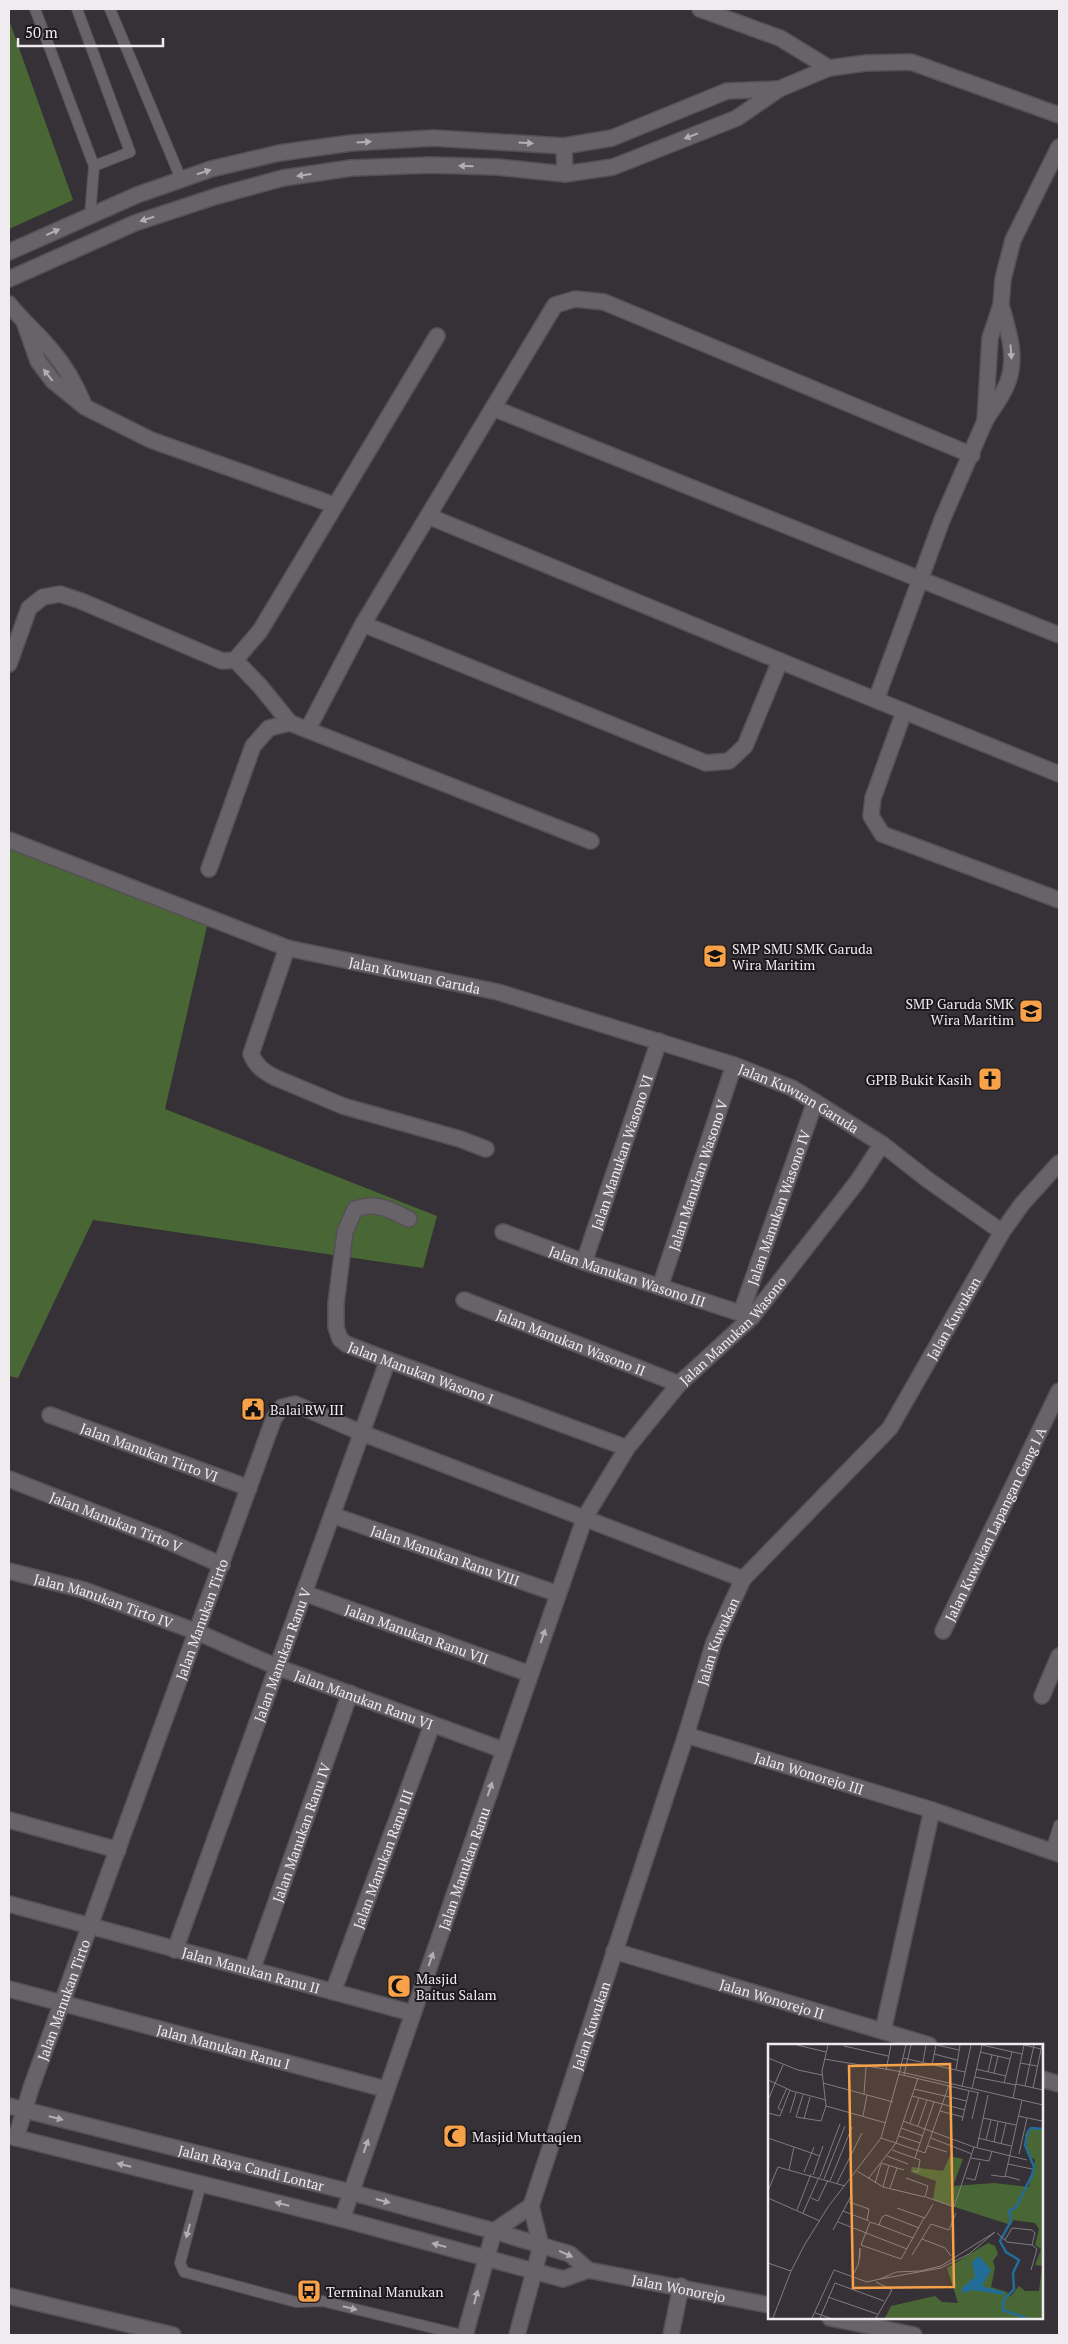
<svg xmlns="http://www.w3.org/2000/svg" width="1068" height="2344" font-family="'PT Serif',serif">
<rect width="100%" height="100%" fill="#363137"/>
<path fill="#496735" d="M9 20 73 200 9 229Z
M9 837 210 913 165 1109 437 1216 423 1268 93 1220 18 1378 9 1376Z"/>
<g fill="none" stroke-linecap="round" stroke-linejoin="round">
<g stroke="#545055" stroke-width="12">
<path id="lane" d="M35 9 94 166 90 215
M77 9 130 152 94 166
M110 9 181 179
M1051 1851 1059 1825
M201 2184 180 2263 184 2272 296 2302 322 2301 462 2335"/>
</g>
<g stroke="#545055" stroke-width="18">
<g id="street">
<path d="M700 9 780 38 829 68"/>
<path d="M779 89 829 68 866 63 911 62 1059 115"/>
<path d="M564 146 565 174"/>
<path d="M9 252 137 195 211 169 279 153 351 143 433 138 564 146 612 138 727 91 779 89 737 118 613 167 565 174 497 167 431 165 351 168 283 178 217 196 135 223 9 279"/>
<path d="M9 304C22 321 39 334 52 351 66 367 76 386 84 405"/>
<path d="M1001 305C1008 330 1018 358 1007 384 1002 397 992 409 985 421L990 338 1001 305 1003 279 1013 240 1059 147"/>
<path d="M25 324 38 361 53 381 85 407 151 440 334 505"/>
<path d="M493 408 1059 635"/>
<path d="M363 624 706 763 729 761 745 746 780 661 428 516"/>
<path d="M235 660 260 686 290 723"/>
<path d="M780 661 876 700 942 520 985 421"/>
<path d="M9 664 29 608 43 597 60 594 81 601 222 661 235 660 260 631 437 336"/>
<path d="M876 700 1059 774"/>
<path d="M904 712 873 798 871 816 882 834 1059 900"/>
<path d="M308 729 363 624 555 305 575 299 604 302 972 455"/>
<path d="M9 840 287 948"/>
<path d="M209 869 253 746 269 728 290 723 591 841"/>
<path id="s1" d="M486 1149 460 1139 343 1106 274 1077C263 1071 256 1066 251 1054L287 948 498 992 734 1065 792 1088 815 1102 882 1144 928 1180 1002 1232"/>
<path id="s2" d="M409 1219C390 1210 376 1201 355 1209L345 1232 336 1303V1327L340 1339 346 1344 388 1360 627 1448"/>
<path id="s3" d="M503 1232 584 1262 752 1317"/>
<path id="s4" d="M584 1262 659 1041"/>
<path id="s5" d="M660 1287 734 1065"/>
<path id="s6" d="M464 1300 679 1384"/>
<path id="s7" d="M741 1313 815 1102"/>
<path id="s8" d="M50 1415 249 1488"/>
<path id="s9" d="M9 1479 165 1540 222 1565"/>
<path id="s10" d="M332 1515 558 1594"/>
<path id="s11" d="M9 1571 84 1590 197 1632 277 1667 503 1750"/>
<path id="s12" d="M304 1593 530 1674"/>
<path id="s13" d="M943 1631 1059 1391"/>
<path d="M1042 1696 1059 1656"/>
<path id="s14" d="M686 1735 932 1810 1059 1854"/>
<path d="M9 1820 118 1850"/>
<path id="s15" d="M9 1904 412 2013"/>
<path id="s16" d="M175 1950 388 1360"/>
<path id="s17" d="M614 1951 929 2045"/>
<path id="s18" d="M252 1970 350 1693"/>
<path id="s19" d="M9 1989 385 2089"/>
<path id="s20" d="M333 1992 432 1725"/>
<path d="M883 2031 932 1810"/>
<path d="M1042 2079 1059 2084"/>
<path id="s21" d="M9 2106 350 2192 494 2231 531 2206"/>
<path d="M9 2136 342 2219 486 2258"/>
<path id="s22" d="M16 2138 31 2088 274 1418 282 1407 295 1404 362 1433 743 1579"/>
<path id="s23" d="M342 2219 585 1517 627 1448 679 1384 752 1317 857 1182 882 1144"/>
<path id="s24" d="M541 2246 531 2206 686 1735 714 1642 743 1579 890 1428 1002 1232 1022 1204 1059 1163"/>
<path d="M9 2296 173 2335"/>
<path d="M671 2335 681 2286"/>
</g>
</g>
<g stroke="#545055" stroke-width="18">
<g id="secondary">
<path id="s25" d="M486 2258 563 2279 588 2270 769 2305"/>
<path d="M830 2318 914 2335"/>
<path d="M465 2335 494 2231 570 2254 588 2270"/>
<path d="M517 2335 541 2246"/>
</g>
</g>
<use href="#lane" stroke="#686369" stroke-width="10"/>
<use href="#street" stroke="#686369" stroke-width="15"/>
<use href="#secondary" stroke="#686369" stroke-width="15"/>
</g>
<defs><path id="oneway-solid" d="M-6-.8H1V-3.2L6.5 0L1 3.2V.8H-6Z" transform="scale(1.25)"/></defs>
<g fill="#b2aeb3">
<use href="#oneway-solid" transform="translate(691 136) rotate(159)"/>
<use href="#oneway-solid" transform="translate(364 142) rotate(-3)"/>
<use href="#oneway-solid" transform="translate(526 143) rotate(4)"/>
<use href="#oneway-solid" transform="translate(466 166) rotate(-179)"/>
<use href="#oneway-solid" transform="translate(204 172) rotate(-18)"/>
<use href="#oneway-solid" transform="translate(304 175) rotate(172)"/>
<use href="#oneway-solid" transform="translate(147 219) rotate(162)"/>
<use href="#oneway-solid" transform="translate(53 232) rotate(-24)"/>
<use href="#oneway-solid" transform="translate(1011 352) rotate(86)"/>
<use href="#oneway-solid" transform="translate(48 375) rotate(-128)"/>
<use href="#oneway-solid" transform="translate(543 1636) rotate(-71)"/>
<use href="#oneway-solid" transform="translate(490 1789) rotate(-71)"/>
<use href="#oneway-solid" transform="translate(431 1959) rotate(-71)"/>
<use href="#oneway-solid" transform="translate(56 2118) rotate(14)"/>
<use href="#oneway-solid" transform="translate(366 2146) rotate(-71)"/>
<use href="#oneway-solid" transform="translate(124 2165) rotate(-166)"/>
<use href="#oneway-solid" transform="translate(383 2201) rotate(15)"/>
<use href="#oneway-solid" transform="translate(282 2204) rotate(-166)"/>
<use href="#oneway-solid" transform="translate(188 2231) rotate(105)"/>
<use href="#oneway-solid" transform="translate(439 2245) rotate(-165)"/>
<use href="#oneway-solid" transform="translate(566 2254) rotate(24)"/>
<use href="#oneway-solid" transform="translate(476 2297) rotate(-75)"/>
<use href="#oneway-solid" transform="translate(350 2308) rotate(14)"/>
</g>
<defs>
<g id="school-square" transform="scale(1.25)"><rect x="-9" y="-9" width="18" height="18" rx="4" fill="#f7a149" stroke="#1d1a1d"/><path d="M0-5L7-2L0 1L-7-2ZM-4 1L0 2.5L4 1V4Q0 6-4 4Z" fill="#111"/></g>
<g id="church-square" transform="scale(1.25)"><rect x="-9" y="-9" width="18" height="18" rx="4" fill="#f7a149" stroke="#1d1a1d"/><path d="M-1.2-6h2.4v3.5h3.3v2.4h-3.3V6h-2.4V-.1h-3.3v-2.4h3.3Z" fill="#111"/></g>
<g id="civic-square" transform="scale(1.25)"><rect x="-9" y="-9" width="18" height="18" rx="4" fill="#f7a149" stroke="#1d1a1d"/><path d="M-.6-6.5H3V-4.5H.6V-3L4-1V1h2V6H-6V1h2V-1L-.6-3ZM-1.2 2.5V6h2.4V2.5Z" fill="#111"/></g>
<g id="mosque-square" transform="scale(1.25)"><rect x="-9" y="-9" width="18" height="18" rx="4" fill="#f7a149" stroke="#1d1a1d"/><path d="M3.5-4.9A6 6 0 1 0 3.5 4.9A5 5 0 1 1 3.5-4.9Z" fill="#111"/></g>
<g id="bus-square" transform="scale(1.25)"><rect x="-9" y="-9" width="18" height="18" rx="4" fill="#f7a149" stroke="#1d1a1d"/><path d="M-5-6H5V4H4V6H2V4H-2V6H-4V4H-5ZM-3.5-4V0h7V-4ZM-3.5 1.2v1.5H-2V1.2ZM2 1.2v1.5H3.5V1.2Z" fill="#111"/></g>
</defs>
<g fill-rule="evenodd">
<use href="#school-square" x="715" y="956"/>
<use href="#school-square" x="1031" y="1011"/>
<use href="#church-square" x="990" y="1079"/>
<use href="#civic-square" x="253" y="1409"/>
<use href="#mosque-square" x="399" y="1986"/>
<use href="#mosque-square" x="455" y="2136"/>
<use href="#bus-square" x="309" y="2291"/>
</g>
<g text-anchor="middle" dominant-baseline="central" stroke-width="4" stroke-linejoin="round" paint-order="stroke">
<g font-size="14" fill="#efebef" stroke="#1d1a1d" text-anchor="start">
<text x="732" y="948">SMP SMU SMK Garuda<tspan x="732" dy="16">Wira Maritim</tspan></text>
<text x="1014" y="1003" text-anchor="end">SMP Garuda SMK<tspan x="1014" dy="16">Wira Maritim</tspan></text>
<text x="972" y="1079" text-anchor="end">GPIB Bukit Kasih</text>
<text x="270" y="1409">Balai RW III</text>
<text x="416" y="1978">Masjid<tspan x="416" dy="16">Baitus Salam</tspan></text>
<text x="472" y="2136">Masjid Muttaqien</text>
<text x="326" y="2291">Terminal Manukan</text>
</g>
<g font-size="14" fill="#efebef" stroke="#1d1a1d">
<text stroke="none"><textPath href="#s1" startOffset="500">Jalan Kuwuan Garuda</textPath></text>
<text stroke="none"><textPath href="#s1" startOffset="905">Jalan Kuwuan Garuda</textPath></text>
<text stroke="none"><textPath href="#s4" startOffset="116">Jalan Manukan Wasono VI</textPath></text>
<text stroke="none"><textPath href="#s5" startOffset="118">Jalan Manukan Wasono V</textPath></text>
<text stroke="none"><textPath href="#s7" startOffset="112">Jalan Manukan Wasono IV</textPath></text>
<text stroke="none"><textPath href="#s3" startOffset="132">Jalan Manukan Wasono III</textPath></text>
<text stroke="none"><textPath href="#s24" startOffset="1041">Jalan Kuwukan</textPath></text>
<text stroke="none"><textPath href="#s23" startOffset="982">Jalan Manukan Wasono</textPath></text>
<text stroke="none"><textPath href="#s6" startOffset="115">Jalan Manukan Wasono II</textPath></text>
<text stroke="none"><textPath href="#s2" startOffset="278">Jalan Manukan Wasono I</textPath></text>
<text stroke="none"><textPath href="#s8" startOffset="106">Jalan Manukan Tirto VI</textPath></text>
<text stroke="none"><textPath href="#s9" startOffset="115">Jalan Manukan Tirto V</textPath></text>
<text stroke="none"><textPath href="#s13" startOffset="119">Jalan Kuwukan Lapangan Gang I A</textPath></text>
<text stroke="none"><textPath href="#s10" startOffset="120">Jalan Manukan Ranu VIII</textPath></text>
<text stroke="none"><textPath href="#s11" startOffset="99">Jalan Manukan Tirto IV</textPath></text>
<text stroke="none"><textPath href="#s22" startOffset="551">Jalan Manukan Tirto</textPath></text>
<text stroke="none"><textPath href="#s12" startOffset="120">Jalan Manukan Ranu VII</textPath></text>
<text stroke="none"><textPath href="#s24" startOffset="636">Jalan Kuwukan</textPath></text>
<text stroke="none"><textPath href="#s16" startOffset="314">Jalan Manukan Ranu V</textPath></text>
<text stroke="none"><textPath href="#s11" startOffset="378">Jalan Manukan Ranu VI</textPath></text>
<text stroke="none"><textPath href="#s14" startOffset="129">Jalan Wonorejo III</textPath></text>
<text stroke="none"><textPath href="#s18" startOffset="146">Jalan Manukan Ranu IV</textPath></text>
<text stroke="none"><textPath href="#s20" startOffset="142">Jalan Manukan Ranu III</textPath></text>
<text stroke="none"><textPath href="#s23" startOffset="371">Jalan Manukan Ranu</textPath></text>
<text stroke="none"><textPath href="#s15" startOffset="251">Jalan Manukan Ranu II</textPath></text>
<text stroke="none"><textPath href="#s17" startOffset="165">Jalan Wonorejo II</textPath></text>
<text stroke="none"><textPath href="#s22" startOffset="146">Jalan Manukan Tirto</textPath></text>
<text stroke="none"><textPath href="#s24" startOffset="231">Jalan Kuwukan</textPath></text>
<text stroke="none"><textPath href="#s19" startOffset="222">Jalan Manukan Ranu I</textPath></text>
<text stroke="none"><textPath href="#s21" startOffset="250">Jalan Raya Candi Lontar</textPath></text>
<text stroke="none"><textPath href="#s25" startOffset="199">Jalan Wonorejo</textPath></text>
</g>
</g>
<g transform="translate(768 2044)">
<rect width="275" height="275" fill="#363137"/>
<path d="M264 84 275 86V274H117L123 262 167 252 174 258 190 259 179 224 220 199 227 202 230 210 225 217 227 224 223 243 239 248 242 253 251 242 257 247H271L274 222 267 221 273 205 267 201 271 185 267 179 245 176 243 181 165 156 168 137 143 128 144 123 175 127 182 112 195 115 185 142 226 139 261 143 267 116 260 111 257 90Z" fill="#496735"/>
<path d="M211 212 223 226 214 242 236 248 237 251 205 246 194 249V244L207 233 204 218Z" fill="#226c99"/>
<path fill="none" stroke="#226c99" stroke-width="2.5" d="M258 274 235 266V257L246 245 245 229 251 216 238 208 232 197 243 177 241 167 248 163 264 131 266 123 257 101 260 87 263 84 275 85"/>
<path fill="none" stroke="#807b81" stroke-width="1" d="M29 1 58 8M169 1 191 6M214 1 254 10M256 1 273 5M76 2 120 12M212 8 242 15M166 10 189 16M0 14 30 26 54 31M135 14 197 28M56 15 129 27 275 61M155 18 158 1M252 19 269 22M164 21 168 1M208 25 238 32M118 26 123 1M188 26 192 1M220 28 224 11M226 29 230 12M130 30 211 49M131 30 138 1M136 31 143 1M207 33 248 41M0 36 24 47 58 56M55 39 125 58M236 39 244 8M248 40 275 46M257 42 266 1M194 43 203 1M265 44 274 1M146 45 199 57M204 45 214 1M96 50 98 23M35 51 28 73 53 77 58 62 54 27 60 1M144 52 197 66M245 54 256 1M0 56 15 21M58 62 118 79M14 67 10 64 19 44M172 67 195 73M0 69 12 72 22 46M22 69 28 49M95 72 99 51M250 72 274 77M215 74 248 81M36 75 42 53M204 75 210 49M135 77 206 103 259 116M194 77 201 47M142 79 151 54M150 82 159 56M133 84 155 92M131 92 152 99M0 94 52 112M113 94 157 109 181 41M163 94 204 110M210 94 243 102M218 96 223 76M226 98 230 78M233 100 238 79M160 102 179 108M209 103 220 51M124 106 152 116 150 128 145 127M251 110 259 74M119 112 140 120M147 114 166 58M203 114 221 117 224 107M113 119 136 126M240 120 264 125M21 126 26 103M89 127 115 143 157 153 160 142 138 134M36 128 46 103M45 131 55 102M223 131 237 133 254 56M237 132 252 136M52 133 72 80M198 134 207 136 212 118M56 135 77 82M100 135 128 99 150 34M62 137 84 83M69 139 94 89M107 139 113 120M115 143 121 121M122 144 129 124M0 147 10 123 77 142M158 153 186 163 206 103M0 154 52 177M43 154 50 157 60 136M81 158 101 165 99 176M129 164 157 174 165 160M29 166 43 130M75 167 101 177M35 169 51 133M70 178 139 205M65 186 83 152M227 188 201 210 173 224 112 235 128 228 152 227 173 222ZM229 189 239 198 264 201 269 205 263 226M145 194 111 181 114 173 118 171 151 184M154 195 177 204 183 212M237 196 244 184 264 186 267 189 264 201M93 201 133 215 156 174M93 201 102 178 111 181M144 211 163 180 181 186 188 169M0 219 23 227M84 233 90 221 92 212V204L91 215M108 238 124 246 108 274M60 253 109 270M47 269 62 274M5 274 23 227 37 200 60 163 113 94 131 30M44 274 66 226 99 238 112 235M52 274 67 239 116 257"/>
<path fill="#f7a149" fill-opacity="0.15" stroke="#f7a149" stroke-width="2.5" d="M182 20 186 243 85 244 81 22Z"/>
<rect width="275" height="275" fill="none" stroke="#efebef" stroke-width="2.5"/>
</g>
<rect width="1068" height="2344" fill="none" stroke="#efebef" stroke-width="20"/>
<path d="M18 38v8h145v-8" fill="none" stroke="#efebef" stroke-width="2.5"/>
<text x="25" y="38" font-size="15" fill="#efebef" stroke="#1d1a1d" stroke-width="4" paint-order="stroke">50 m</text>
</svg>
